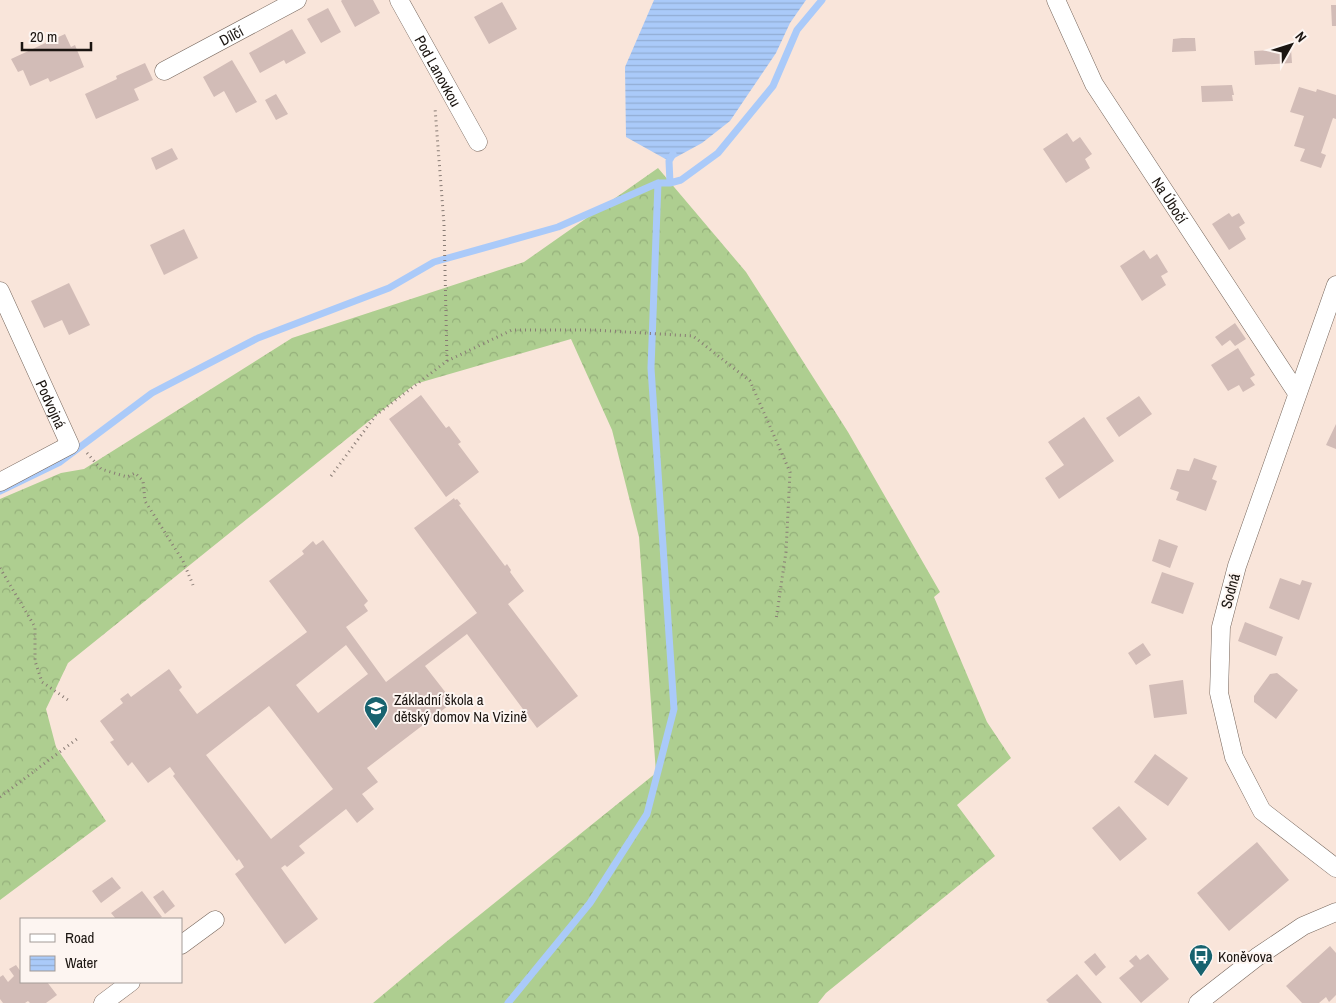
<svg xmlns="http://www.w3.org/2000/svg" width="1336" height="1003" font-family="'Archivo Narrow',sans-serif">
<defs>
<pattern id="forest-crowns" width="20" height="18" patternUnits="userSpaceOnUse" patternTransform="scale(1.25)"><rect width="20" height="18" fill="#aece90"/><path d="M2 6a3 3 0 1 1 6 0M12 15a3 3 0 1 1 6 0" fill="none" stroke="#95b07b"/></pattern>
<pattern id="water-rules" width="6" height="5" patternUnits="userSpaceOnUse" patternTransform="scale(1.25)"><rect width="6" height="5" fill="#aacaf9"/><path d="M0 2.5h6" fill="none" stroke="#92add4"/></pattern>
</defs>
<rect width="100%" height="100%" fill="#f9e5da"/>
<path fill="url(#forest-crowns)" d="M658 168 746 272 848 432 940 592 934 597 987 722 1011 758 957 805 995 856 826 993 818 1003H373L446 942 656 773 639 537 612 430 571 339 415 384 68 663 46 709 56 747 106 821 0 900V499L61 473 84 469 292 338 524 262Z"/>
<path fill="url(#water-rules)" d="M654 0H806L790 23 776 53 730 121 702 143 669 161 626 137 625 67Z"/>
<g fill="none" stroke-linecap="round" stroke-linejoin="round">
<path stroke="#aacaf9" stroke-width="7" d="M670 183 669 161 673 154
M0 491 60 462 152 393 258 338 389 288 434 262 558 227 658 183
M508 1003 590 903 647 814 674 709 651 368 658 183H670L681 180 718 153 773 86 797 30 822 0"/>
</g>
<path fill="#d2bcb7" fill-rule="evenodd" d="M342 0H373L380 13 355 27 341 1Z
M502 2 517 29 489 44 474 17Z
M1331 5H1336V26H1332Z
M328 8 341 32 321 43 307 19Z
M292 29 306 53 286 64 284 60 260 73 249 53Z
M65 34 71 47 75 45 84 67 50 82 48 78 30 86 23 70 18 72 11 59Z
M1182 38H1195L1196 51 1172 52 1173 39Z
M1291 49 1292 63 1255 65 1254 51Z
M232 60 257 102 236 113 224 91 214 97 203 77Z
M145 63 153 80 134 89 139 100 96 119 85 94 117 79 116 76Z
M1232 85 1234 95H1232L1233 101 1202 102 1201 86Z
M1299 87 1316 92 1317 89 1336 95V119L1333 118 1321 153 1326 155 1321 168 1300 161 1305 149 1294 146 1304 116 1290 112Z
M276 94 288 114 276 120 265 100Z
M1067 133 1073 142 1080 137 1092 154 1085 159 1090 168 1066 183 1043 149Z
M172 148 178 159 156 170 151 158Z
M1229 213 1232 217 1239 213 1245 223 1239 227 1246 239 1229 250 1212 224Z
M184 229 198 258 164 275 150 245Z
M1144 250 1150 259 1157 254 1168 272 1161 276 1166 285 1142 301 1120 266Z
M69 283 90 325 69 335 62 320 44 328 31 301Z
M1235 323 1246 339 1235 346 1230 340 1222 346 1215 337Z
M1238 348 1255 375 1250 378 1255 385 1243 392 1239 385 1228 391 1211 365Z
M421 395 446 428 449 426 461 442 458 444 479 472 446 497 389 419Z
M1139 396 1152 414 1119 437 1106 418Z
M1084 417 1114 461 1059 499 1045 478 1064 465 1048 442Z
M1336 424V449L1326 445Z
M1194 458 1217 466 1212 479 1217 481 1206 511 1176 500 1179 492 1170 489 1177 469 1189 471Z
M454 498 455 500 457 499 461 504 459 505 505 566 507 564 511 570 510 572 524 591 508 604 578 696 537 728 467 634 425 666 453 702 367 768 378 782 362 794 374 809 357 823 346 809 299 846 305 853 287 867 285 865 281 868 318 919 285 944 235 874 244 867 239 859 237 861 173 776 175 774 170 767 148 783 132 762 128 766 110 742 114 740 100 721 123 703 120 699 128 693 131 697 169 669 182 687 179 690 197 714 307 632 269 581 304 554 302 551 313 541 316 545 323 540 368 601 364 605 368 611 346 627 386 682 477 613 414 528ZM346 645 368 674 318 713 296 685ZM269 706 333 789 271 839 206 755Z
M1159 539 1178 546 1170 568 1152 561Z
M1162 572 1194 583 1183 614 1151 603Z
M1280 578 1300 585 1302 580 1312 583 1299 620 1269 608Z
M1245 622 1283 637 1276 656 1238 641Z
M1143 643 1151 655 1136 665 1128 653Z
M1277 673 1298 690 1276 719 1254 702V696L1270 674Z
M1183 680 1187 714 1154 718 1149 685Z
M1155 754 1188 778 1168 806 1134 782Z
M1119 806 1147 839 1120 861 1092 828Z
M1257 842 1289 880 1229 931 1197 893Z
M112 877 121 888 101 903 92 891Z
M163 890 175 906 165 914 153 897Z
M142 891 162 917 158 919H116L111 913Z
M1330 946 1336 953V995L1329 1002 1326 997 1319 1003H1302L1286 986Z
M1095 953 1106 967 1096 976 1084 962Z
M1148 954 1169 979 1141 1003 1119 978 1134 966 1129 961 1136 955 1140 960Z
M16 965 21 972V982H47L57 995 46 1003H30L28 1001 25 1003H3L0 999V977L3 975 8 982 14 976 9 969Z
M1077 974 1102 1003H1049L1046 1000Z"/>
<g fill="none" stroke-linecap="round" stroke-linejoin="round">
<g stroke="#77675d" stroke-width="19">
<g id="street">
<path id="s1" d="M399 0 478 142"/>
<path id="s2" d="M1056 0 1094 84 1297 393"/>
<path id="s3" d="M164 71 297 0"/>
<path d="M1336 285 1237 566 1221 627 1219 693 1234 757 1262 811 1336 868"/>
<path id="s4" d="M0 291 70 445 0 482"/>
<path d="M181 945 215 920"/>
<path d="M103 1003 131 982"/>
<path d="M1198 1003 1257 957 1303 926 1336 912"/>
</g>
</g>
<path stroke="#887b74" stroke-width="3" stroke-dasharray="1 4" stroke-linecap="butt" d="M447 361 512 330H594L693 336 750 381 790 472 786 552 776 620
M87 453 101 469 127 477 135 473 143 481 145 501 183 561 193 585
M331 476 376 415 447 361 444 224 435 108
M0 568 35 627V661L42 682 68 700
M0 797 77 739"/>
<use href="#street" stroke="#fff" stroke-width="18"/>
</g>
<defs>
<g id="school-pin" transform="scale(1.25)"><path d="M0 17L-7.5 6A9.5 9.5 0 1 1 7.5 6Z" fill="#18636f" stroke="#fdf5f1"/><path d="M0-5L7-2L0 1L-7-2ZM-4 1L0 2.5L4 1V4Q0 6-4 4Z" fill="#fff"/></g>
<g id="bus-pin" transform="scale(1.25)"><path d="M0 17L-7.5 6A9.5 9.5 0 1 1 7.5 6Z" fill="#18636f" stroke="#fdf5f1"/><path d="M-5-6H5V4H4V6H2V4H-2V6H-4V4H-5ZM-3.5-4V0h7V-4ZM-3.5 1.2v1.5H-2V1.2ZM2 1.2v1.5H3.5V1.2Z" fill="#fff"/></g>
</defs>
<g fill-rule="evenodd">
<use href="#school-pin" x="376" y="708"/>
<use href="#bus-pin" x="1201" y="956"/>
</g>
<g text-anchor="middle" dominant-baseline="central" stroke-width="4" stroke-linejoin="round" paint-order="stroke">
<g font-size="15" fill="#1b1511" stroke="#fdf5f1">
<text stroke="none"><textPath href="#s3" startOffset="76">Dílčí</textPath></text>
<text stroke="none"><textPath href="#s1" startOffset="81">Pod Lanovkou</textPath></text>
<text stroke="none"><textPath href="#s2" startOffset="231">Na Úbočí</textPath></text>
<text stroke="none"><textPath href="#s4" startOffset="124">Podvojná</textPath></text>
<text transform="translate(1230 591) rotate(-75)">Sodná</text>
</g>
<g font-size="15" fill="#1b1511" stroke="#fdf5f1" text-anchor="start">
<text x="394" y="699">Základní škola a<tspan x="394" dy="17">dětský domov Na Vizině</tspan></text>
<text x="1218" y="956">Koněvova</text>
</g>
</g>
<rect x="20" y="918" width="162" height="65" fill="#fdf5f1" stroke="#a39b97"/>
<rect x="30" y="934" width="25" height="8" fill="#ffffff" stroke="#a39b97"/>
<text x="65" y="943" font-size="15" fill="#1b1511">Road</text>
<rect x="30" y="956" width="25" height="15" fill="url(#water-rules)" stroke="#a39b97"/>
<text x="65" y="968" font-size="15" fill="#1b1511">Water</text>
<g transform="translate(1291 45) rotate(51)" stroke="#fdf5f1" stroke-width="4" paint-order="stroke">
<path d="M0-4L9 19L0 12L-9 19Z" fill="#1b1511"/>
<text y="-8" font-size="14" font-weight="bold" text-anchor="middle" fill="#1b1511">N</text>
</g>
<path d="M22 42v8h69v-8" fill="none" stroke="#1b1511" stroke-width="2.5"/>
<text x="30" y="42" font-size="15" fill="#1b1511" stroke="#fdf5f1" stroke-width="4" paint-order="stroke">20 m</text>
</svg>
